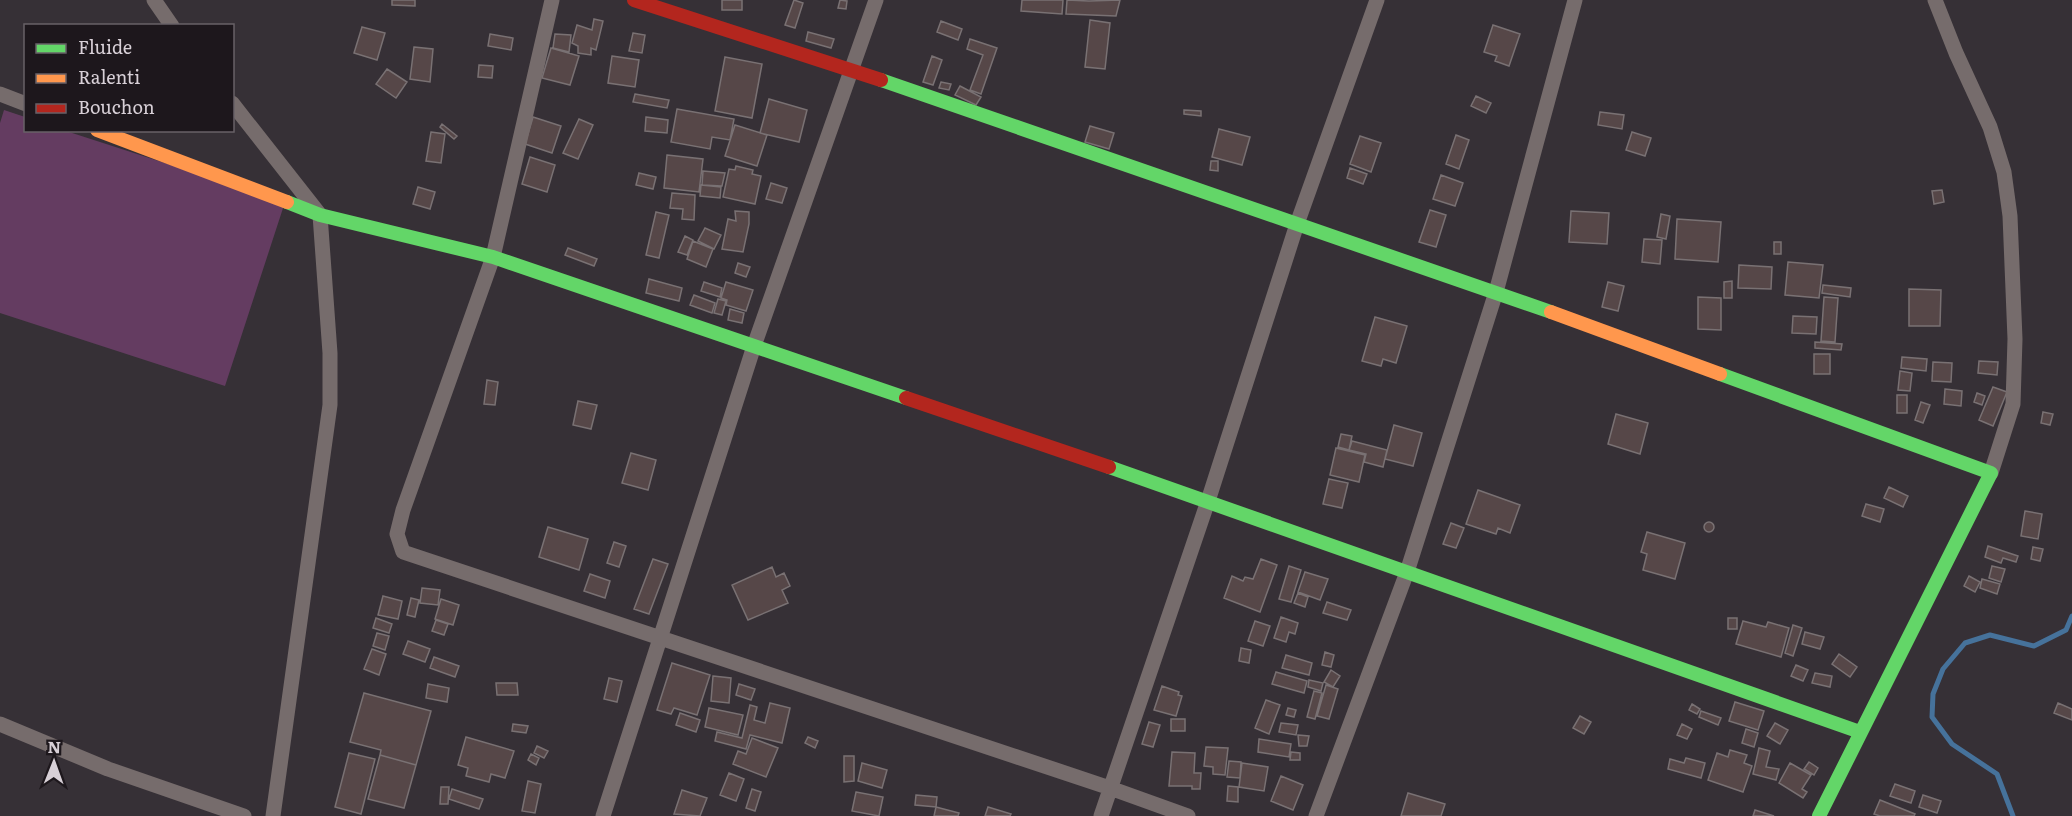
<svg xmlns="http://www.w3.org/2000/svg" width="2072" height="816" font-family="Literata,serif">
<rect width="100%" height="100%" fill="#363036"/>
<path fill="#643c61" d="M4 110 25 117 26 130 66 131 285 202 225 386 0 313V123Z"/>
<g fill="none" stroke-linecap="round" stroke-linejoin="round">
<path stroke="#46729b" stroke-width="5" d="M2013 816 1997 774 1952 744 1932 717 1933 694 1943 669 1965 643 1990 635 2034 646 2066 630 2072 616"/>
</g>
<path fill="#564748" stroke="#797173" stroke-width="1.5" d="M392 0H415V6L392 5Z
M722 0H742V10H722Z
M794 0 803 3 795 28 785 25Z
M840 0 847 1 846 9 838 8Z
M1022 0H1063L1062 14 1021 11Z
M1067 0 1089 1 1120 0 1116 16 1066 14Z
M594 19 603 21 596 50 591 48V55L578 53V46L572 43 577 25 592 30Z
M1090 20 1110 23 1105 69 1085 67Z
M941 21 962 29 958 40 937 32Z
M1493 25 1520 34 1509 66 1495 61 1497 56 1484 52Z
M362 27 385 33 377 60 354 53Z
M808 32 834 39 831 48 806 41Z
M633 33 645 35 642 53 629 51Z
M490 34 513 38 511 50 488 46Z
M555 34 571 35 569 52 553 48Z
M970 39 997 48 981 94 970 90 983 55 967 49Z
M414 47 433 49 430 82 410 79Z
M551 48 579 56 570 85 542 78Z
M612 56 639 60 635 87 608 83Z
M932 56 942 60 933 85 923 82Z
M725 57 762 64 752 118 715 111Z
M479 65 493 66 492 78 478 77Z
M387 69 407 82 396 98 376 84Z
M941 82 951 84 949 90 939 88Z
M960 86 981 97 976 105 955 95Z
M635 94 669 100 667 108 633 102Z
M1476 96 1491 103 1486 113 1471 106Z
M769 99 807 110 799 142 760 133Z
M677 109 734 119 730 140 712 137 710 149 671 142Z
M1184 110 1201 111V116L1184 114Z
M1600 112 1624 115 1622 129 1598 125Z
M533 117 561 126 552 153 525 144Z
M646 117 668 120 667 133 645 131Z
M579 119 593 125 578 159 563 153Z
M442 124 457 136 454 139 440 127Z
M735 125 767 135 757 166 725 156Z
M1090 126 1114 133 1109 149 1085 142Z
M1219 129 1250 137 1242 165 1212 157Z
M431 132 445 134 441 163 426 161Z
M1632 132 1651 138 1645 156 1626 150Z
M1456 135 1469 140 1459 169 1446 164Z
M1360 136 1381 143 1371 172 1350 164Z
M667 155 703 159 699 192 664 188Z
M530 157 555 165 547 192 522 184Z
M1211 161H1218V171L1210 170Z
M736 166 753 170 752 174 761 176 755 204 723 197 729 169 735 170Z
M1350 168 1367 174 1363 184 1347 178Z
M703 171 725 173 722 186 702 185Z
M639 173 656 177 653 189 636 185Z
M1441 175 1463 183 1455 206 1433 199Z
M771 183 787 188 782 203 766 199Z
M701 185 721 187 720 198 700 196Z
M418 187 435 192 430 209 413 204Z
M1942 190 1944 202 1934 204 1932 191Z
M672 193 695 195 694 220 682 219 683 209 670 208Z
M1430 210 1446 215 1436 247 1419 242Z
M735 211 749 212V224L743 252 722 249 728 219 736 221Z
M1571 211 1609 213 1607 244 1569 242Z
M656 212 669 215 659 258 646 255Z
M1661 214 1670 216 1666 239 1657 237Z
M1677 219 1721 222 1718 262 1675 259Z
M705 228 721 235 714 249 698 241Z
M685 236 693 240 687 255 678 252Z
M1644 239 1662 240 1660 264 1642 262Z
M693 241 713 249 706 267 687 259Z
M1774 242H1781V254H1774Z
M568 248 597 259 594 266 565 255Z
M1788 262 1823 265 1819 298 1785 295Z
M738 263 750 267 746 277 735 273Z
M1739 265 1772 267 1771 289 1738 288Z
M649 279 682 288 679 301 646 293Z
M1732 281V298H1724V282Z
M704 282 722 288 720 297 701 291Z
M726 282 753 290 746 311 726 305 727 300 721 298Z
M1608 282 1624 286 1618 311 1602 307Z
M1823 285 1851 288 1850 297 1822 293Z
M1909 289 1941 290 1940 326H1909Z
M694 295 715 303 712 313 690 305Z
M1698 297 1721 298V330L1698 329Z
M1824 297 1838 298 1835 342 1821 341Z
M718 299 726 301 722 315 714 313Z
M730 309 744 313 742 323 728 320Z
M1793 316 1817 317 1816 334 1792 333Z
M1375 317 1407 326 1396 363 1383 359 1381 366 1362 361Z
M1815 342 1842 344 1841 350 1815 348Z
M1814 354H1830V374H1814Z
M1902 357 1927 359 1926 371 1901 368Z
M1979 361 1998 362 1997 375 1978 373Z
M1933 362 1952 363 1951 382 1932 381Z
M1900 371 1912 373 1910 391 1898 390Z
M487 380 498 382 495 405 484 404Z
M1993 387 2007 392 1993 426 1979 420Z
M1945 389 1962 391 1961 406 1944 404Z
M1977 393 1985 396 1982 405 1974 402Z
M1897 395H1907V413H1897Z
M578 401 597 405 591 429 573 425Z
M1921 402 1930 405 1923 423 1915 420Z
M2043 412 2053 414 2050 425 2041 423Z
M1616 414 1648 423 1640 454 1608 444Z
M1394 425 1422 433 1413 466 1385 459Z
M1341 434 1352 436 1349 450 1338 447Z
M1352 441 1387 450 1383 467 1364 462 1366 454 1349 450Z
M1336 448 1365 455 1359 482 1330 475Z
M631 453 656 460 648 490 622 483Z
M1329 479 1348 483 1342 508 1323 504Z
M1889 487 1908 496 1903 507 1884 498Z
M1478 490 1520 505 1510 533 1498 528 1496 534 1466 524Z
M1866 504 1884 509 1880 522 1862 516Z
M2025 511 2042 514 2038 539 2021 536Z
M1704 527a5 5 0 1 1 10 0a5 5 0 1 1-10 0Z
M1451 523 1464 528 1456 548 1443 544Z
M548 527 588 539 579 570 539 557Z
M1647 532 1685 543 1675 579 1643 570 1647 554 1641 552Z
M614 542 626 546 619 567 607 563Z
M1988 546 2018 556 2016 562 2003 558 2001 563 1985 557Z
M2033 547 2043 549 2040 561 2031 559Z
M653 559 668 564 649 614 634 609Z
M1261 559 1277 565 1260 612 1224 598 1232 576 1243 581 1245 577 1253 579Z
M1289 566 1301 570 1291 602 1279 599Z
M1992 566 2005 569 2001 582 1989 578Z
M772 567 776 577 784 573 790 586 782 590 788 603 748 620 732 585Z
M1305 572 1328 579 1320 600 1298 592Z
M590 574 610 581 605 598 584 591Z
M1969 576 1980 582 1975 592 1964 586Z
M1982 579 2000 584 1997 594 1980 588Z
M422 588 440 590 438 605 420 603Z
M1298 593 1308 597 1305 607 1294 603Z
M383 596 402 601 398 619 378 615Z
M411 598 419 600 415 617 407 615Z
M441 599 459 605 453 625 435 619Z
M1327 602 1351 610 1347 620 1323 613Z
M1281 617 1298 623 1295 634 1289 632 1286 642 1274 638Z
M376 618 392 624 389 633 373 628Z
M1728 618H1737V629H1728Z
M436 620 448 624 444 635 432 631Z
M1255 621 1270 626 1263 646 1248 641Z
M1743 621 1766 627 1768 622 1789 628 1781 657 1736 644Z
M1793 625 1802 628 1793 656 1785 653Z
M1805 632 1824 637 1820 649 1802 644Z
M377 633 389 636 385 650 373 646Z
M408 641 430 649 425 662 403 654Z
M1241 648 1251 650 1249 663 1239 661Z
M372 649 386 654 379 675 364 669Z
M1325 652 1334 655 1331 667 1322 665Z
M1839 654 1857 667 1850 677 1832 664Z
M1286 655 1312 663 1309 675 1282 668Z
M434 657 459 666 455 677 430 668Z
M672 663 710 675 697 715 674 708 671 714 657 710Z
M1796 665 1808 670 1803 681 1791 676Z
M1331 670 1340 676 1333 687 1324 682Z
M1276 672 1307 681 1304 693 1272 684Z
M1815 673 1832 676 1830 687 1812 683Z
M713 676 731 678 729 703 711 701Z
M609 678 622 681 617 702 604 699Z
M1309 680 1323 683 1321 691 1308 687Z
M496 683H517L518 695H497Z
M428 684 449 688 447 702 426 698Z
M739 684 755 689 751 700 736 695Z
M1326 685 1338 689 1329 719 1317 716Z
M1162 686 1179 692 1178 695 1182 696 1176 716 1154 710Z
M1314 691 1322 693 1315 719 1307 717Z
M364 693 431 711 416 765 380 755 381 750 350 742Z
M1266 700 1280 705 1269 734 1255 728Z
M1735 702 1764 711 1758 730 1729 721Z
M770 703 790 708 782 743 750 735 746 749 715 741 717 732 742 738 750 705 757 707 754 720 765 723Z
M2058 703 2072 709V720L2054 713Z
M1692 704 1700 709 1697 714 1689 710Z
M709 708 743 715 738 735 705 727Z
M1288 708 1296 710 1294 717 1286 715Z
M1701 711 1721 718 1718 725 1699 717Z
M680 713 700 720 696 732 676 725Z
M1580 716 1591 722 1584 734 1573 728Z
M1171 719H1185V731H1171Z
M1149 722 1160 725 1153 747 1142 744Z
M1281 723 1298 725 1296 735 1279 732Z
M1775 723 1788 730 1780 744 1767 736Z
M513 724 528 726 526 733 512 731Z
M1682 724 1692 729 1687 739 1677 735Z
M1746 729 1758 733 1754 747 1742 743Z
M1298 735 1309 736 1307 746H1299Z
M466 737 514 751 505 778 491 774 489 782 466 776 468 768 458 765Z
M808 737 818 741 815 748 805 743Z
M752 738 778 748 766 777 733 764 738 751 746 754Z
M1259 739 1291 744 1289 757 1258 752Z
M537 746 548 751 544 758 534 753Z
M1206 747 1228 748 1225 775 1213 774V767L1204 766Z
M1759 748 1770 751 1766 767 1779 769 1776 780 1753 774Z
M1730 750 1747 755 1744 763 1752 766 1743 792 1708 780 1717 753 1728 757Z
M1172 752 1195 753 1194 773H1201L1200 789H1192V786H1169Z
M1291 752 1300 753V760H1290Z
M349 753 375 759 361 814 335 807Z
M531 754 539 758 536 765 528 760Z
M380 755 416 765 404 808 368 799Z
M844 756H854V781L844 782Z
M1686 758 1705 763 1701 778 1668 769 1670 759 1684 763Z
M1229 761 1241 762 1240 778 1227 777Z
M1809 762 1818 768 1814 775 1804 769Z
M862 763 887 770 882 788 858 781Z
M1242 763 1268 767 1264 791 1239 787Z
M1790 763 1811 775 1802 789 1807 792 1803 798 1779 783Z
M729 773 744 779 736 801 720 795Z
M1281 776 1303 785 1293 810 1271 801Z
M528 781 541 784 535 813 522 811Z
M1895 784 1915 791 1911 803 1890 796Z
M1228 786 1238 787V802L1227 801Z
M441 787H449L448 804H440Z
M452 789 483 799 479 809 449 799Z
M752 789 761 792 755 811 746 808Z
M682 790 707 798 700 816 674 814Z
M856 792 883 797 879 816 852 811Z
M1408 793 1445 804 1441 816H1401Z
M916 795 937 797 936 807 915 805Z
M1923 795 1941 801 1937 813 1919 807Z
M1880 800 1915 814 1914 816H1880L1874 814Z
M936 807 959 813 958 816H934Z
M988 807 1011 814 1010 816H985Z
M1755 810 1774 816H1753Z"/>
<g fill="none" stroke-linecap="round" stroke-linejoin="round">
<path stroke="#766c6c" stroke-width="15" d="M154 0 172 26
M552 0 493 257 403 510 397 534 403 552 1110 788 1188 816
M1935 0 1956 53 1990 127 2004 172 2010 216 2015 339 2013 404 1991 473
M0 94 26 104
M232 103 320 215 330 353V405L273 816
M0 724 108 769 244 816
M603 816 754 346 876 0
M1101 816 1208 501 1297 224 1377 0
M1316 816 1407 572 1496 292 1575 0"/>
<path stroke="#63d668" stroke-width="14" d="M881 80 1551 312
M287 202 320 215 493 257 906 398
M1720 374 1991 473 1819 816
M1109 467 1860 732"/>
<path stroke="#ff974d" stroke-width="14" d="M97 130 287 202
M1551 312 1720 374"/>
<path stroke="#b3261e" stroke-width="14" d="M634 0 881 80
M906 398 1109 467"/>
</g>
<rect x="24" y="24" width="210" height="108" fill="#1d171c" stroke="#686167" stroke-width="1.5"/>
<rect x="36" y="44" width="30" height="9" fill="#63d668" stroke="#686167" stroke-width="1.5"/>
<text x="78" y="54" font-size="18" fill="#d8d0d7">Fluide</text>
<rect x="36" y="74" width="30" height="9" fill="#ff974d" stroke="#686167" stroke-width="1.5"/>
<text x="78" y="84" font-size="18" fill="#d8d0d7">Ralenti</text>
<rect x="36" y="104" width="30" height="9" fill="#b3261e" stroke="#686167" stroke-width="1.5"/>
<text x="78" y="114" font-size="18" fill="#d8d0d7">Bouchon</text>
<g transform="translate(54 762) rotate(1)" stroke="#1d171c" stroke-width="4.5" paint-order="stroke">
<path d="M0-4.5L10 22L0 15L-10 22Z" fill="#d8d0d7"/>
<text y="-9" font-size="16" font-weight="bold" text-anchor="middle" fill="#d8d0d7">N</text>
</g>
</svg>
